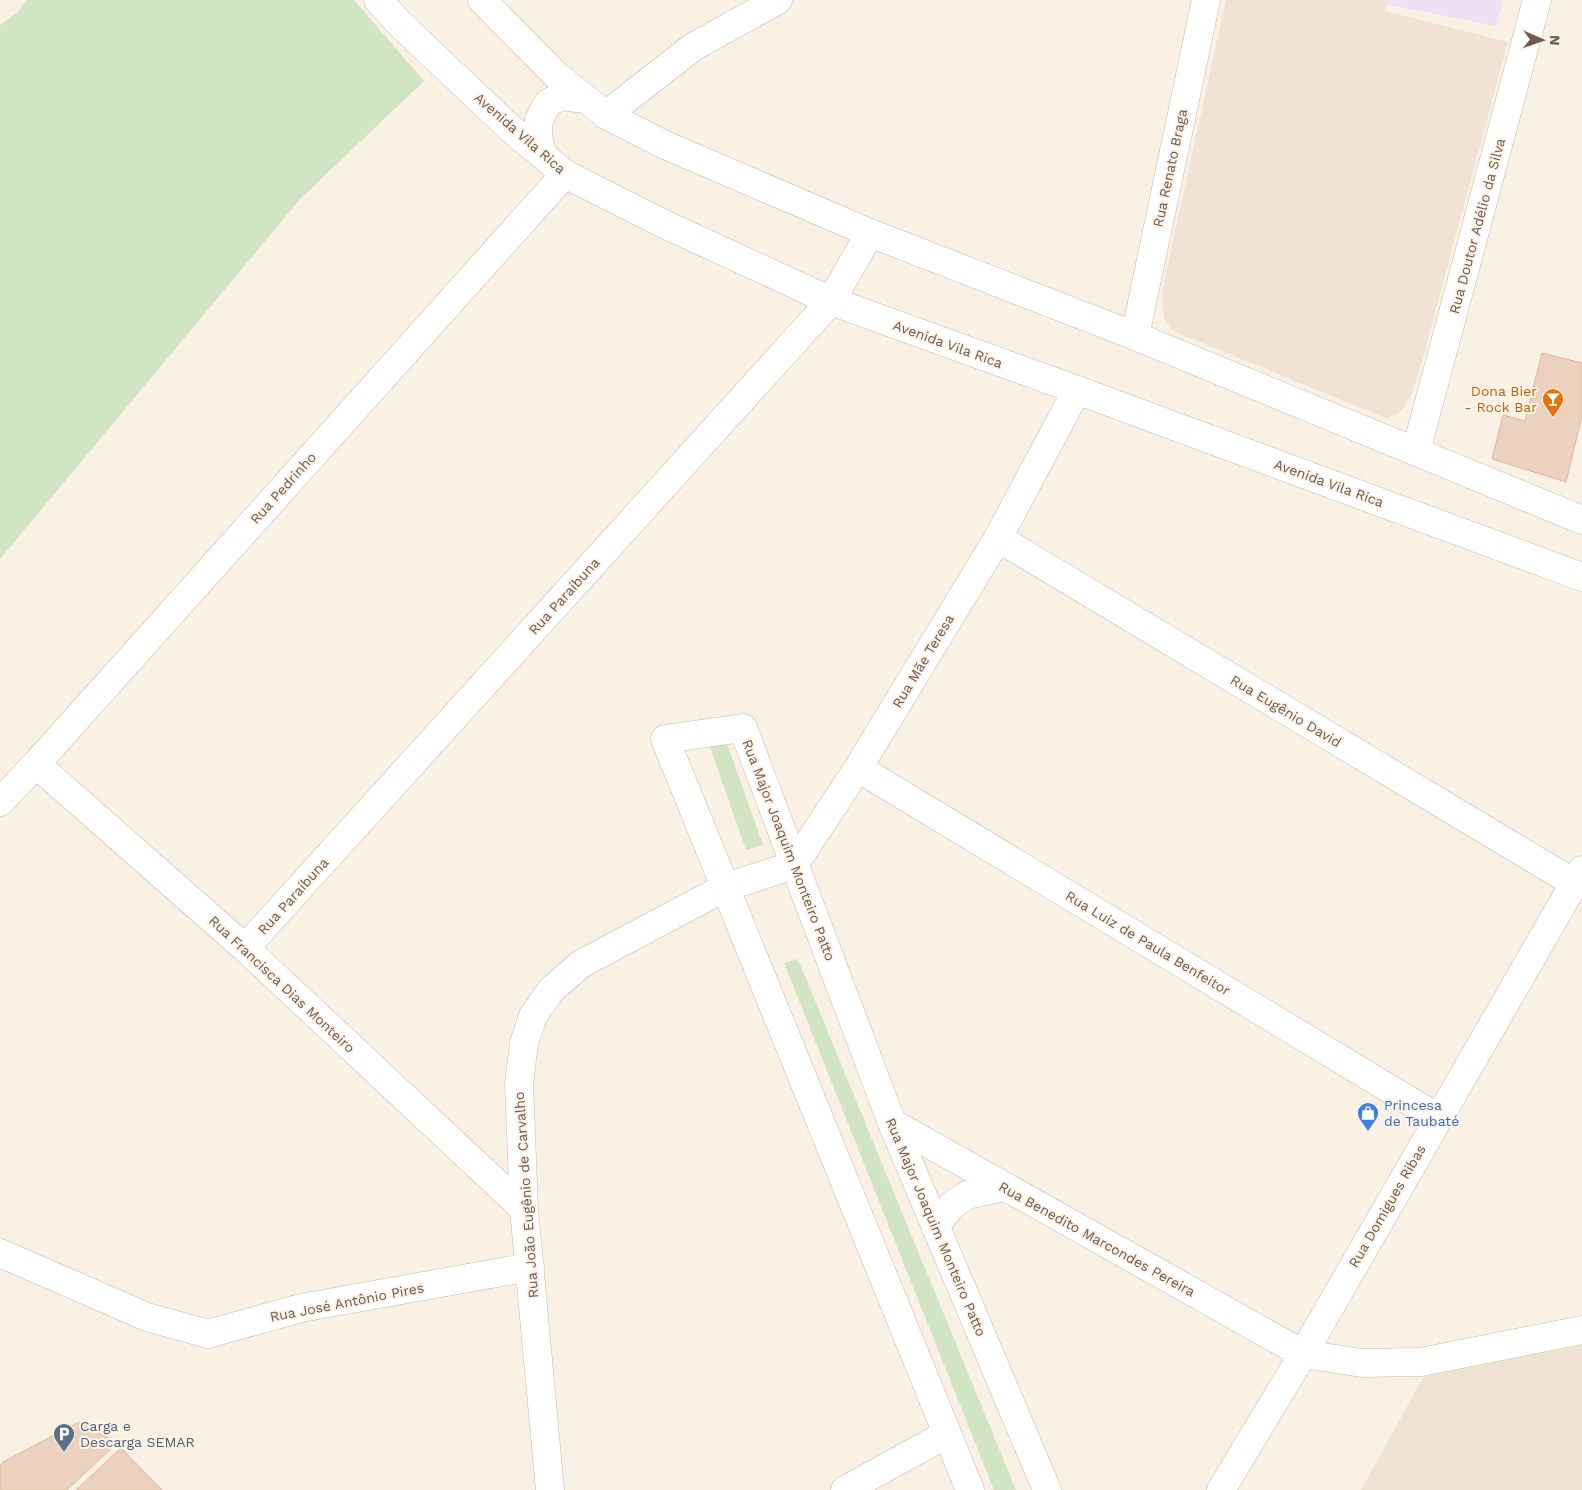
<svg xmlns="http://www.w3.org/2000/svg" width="1582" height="1490" font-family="'Work Sans',sans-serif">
<rect width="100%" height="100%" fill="#f9f1e3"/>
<path fill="#f0e3d3" d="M1226 0H1387L1385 11 1508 42 1419 372 1410 397 1403 408 1396 415 1386 418 1185 336 1171 329 1164 317 1162 300 1164 282Z
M1582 1345V1490H1361L1425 1374Z"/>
<path fill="#eee0f5" d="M1387 0H1503L1496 26 1386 4Z"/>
<path fill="#d1e5c4" d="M26 0H354L424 81 300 199 0 559V25L18 12Z
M725 738 763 845 746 850 709 744Z
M798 959 1016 1490H994L784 963Z"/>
<path fill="#ecd1be" stroke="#dcb9a0" d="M1542 353 1582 363V416L1566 482 1492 459 1503 415 1525 421Z
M79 1422 117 1443 67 1490H0V1466L3 1462Z
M121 1448 162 1490H76Z"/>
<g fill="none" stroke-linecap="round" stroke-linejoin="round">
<g stroke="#c9b9ab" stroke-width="29">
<path id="street" d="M606 115 693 47 778 0
M1135 336 1206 0
M1416 451 1537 0
M998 538 1574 883
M36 764 245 948 524 1209
M858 768 1438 1118
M0 802 36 764 565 174
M245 948 831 301 870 233
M892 1123 1303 1354
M0 1253 147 1317 208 1334 301 1308 530 1267
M550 1490 524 1209 519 1084 524 1043 533 1016 551 990 581 964 726 887 794 865 858 768 998 538 1077 390
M845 1490 947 1434"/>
</g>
<g stroke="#ccbaaa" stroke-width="29">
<path id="secondary" d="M378 0 399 23 511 129 565 174 664 224 831 301 1077 390 1582 577
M482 0 557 76 586 99 606 115 665 145 870 233 1135 336 1582 520
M543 156 538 137 539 119 548 103 561 96 586 99
M935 1226 952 1205 967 1195 1004 1187
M1303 1354 1362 1363 1421 1362 1582 1330
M970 1490 665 739 743 728 892 1123 1047 1490
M1221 1490 1303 1354 1582 870"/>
</g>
<use href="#street" stroke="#fff" stroke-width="28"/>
<use href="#secondary" stroke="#fff" stroke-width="28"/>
</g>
<defs>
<g id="bar-pin" transform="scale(1.125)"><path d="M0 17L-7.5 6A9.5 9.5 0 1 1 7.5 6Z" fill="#e8710a" stroke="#fdf5e9"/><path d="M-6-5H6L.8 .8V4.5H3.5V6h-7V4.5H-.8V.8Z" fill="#fff"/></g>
<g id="shop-pin" transform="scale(1.125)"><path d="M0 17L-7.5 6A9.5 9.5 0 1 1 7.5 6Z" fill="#3f7fe0" stroke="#fdf5e9"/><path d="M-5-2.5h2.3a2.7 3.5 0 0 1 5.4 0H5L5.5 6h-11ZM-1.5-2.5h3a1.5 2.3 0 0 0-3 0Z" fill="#fff"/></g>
<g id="parking-pin" transform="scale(1.125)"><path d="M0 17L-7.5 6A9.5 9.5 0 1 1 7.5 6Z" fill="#5c6f8a" stroke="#fdf5e9"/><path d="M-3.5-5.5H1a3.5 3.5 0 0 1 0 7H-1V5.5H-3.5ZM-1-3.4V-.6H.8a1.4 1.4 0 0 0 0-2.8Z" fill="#fff"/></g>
</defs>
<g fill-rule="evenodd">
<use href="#bar-pin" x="1553" y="399"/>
<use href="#shop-pin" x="1368" y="1113"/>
<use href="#parking-pin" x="64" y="1434"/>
</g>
<g text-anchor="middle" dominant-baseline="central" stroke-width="4" stroke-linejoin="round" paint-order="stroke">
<g font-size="14" fill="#6f594c" stroke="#fdf5e9">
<text transform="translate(520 133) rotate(41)">Avenida Vila Rica</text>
<text transform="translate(1170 168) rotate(-78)">Rua Renato Braga</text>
<text transform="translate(1477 226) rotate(-75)">Rua Doutor Adélio da Silva</text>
<text transform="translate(948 344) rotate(20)">Avenida Vila Rica</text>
<text transform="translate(1329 483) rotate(20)">Avenida Vila Rica</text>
<text transform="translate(283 488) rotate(-48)">Rua Pedrinho</text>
<text transform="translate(564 596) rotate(-48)">Rua Paraíbuna</text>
<text transform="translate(923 661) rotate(-59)">Rua Mãe Teresa</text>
<text transform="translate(1286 711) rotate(31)">Rua Eugênio David</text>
<text transform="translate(789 850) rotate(69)">Rua Major Joaquim Monteiro Patto</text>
<text transform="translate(293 896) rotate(-48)">Rua Paraíbuna</text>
<text transform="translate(1148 943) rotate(31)">Rua Luiz de Paula Benfeitor</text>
<text transform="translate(282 984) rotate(43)">Rua Francisca Dias Monteiro</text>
<text transform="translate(526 1195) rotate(-94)">Rua João Eugênio de Carvalho</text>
<text transform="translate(1387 1206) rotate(-60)">Rua Domigues Ribas</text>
<text transform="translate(936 1227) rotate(67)">Rua Major Joaquim Monteiro Patto</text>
<text transform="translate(1097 1239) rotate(29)">Rua Benedito Marcondes Pereira</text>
<text transform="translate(347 1302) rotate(-11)">Rua José Antônio Pires</text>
</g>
<g font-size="14" fill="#c56008" stroke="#fdf5e9" text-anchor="end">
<text x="1537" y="391">Dona Bier<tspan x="1537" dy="16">- Rock Bar</tspan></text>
</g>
<g font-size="14" fill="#366cbe" stroke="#fdf5e9" text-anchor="start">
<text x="1384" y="1105">Princesa<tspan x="1384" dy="16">de Taubaté</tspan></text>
</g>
<g font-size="14" fill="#4e5e75" stroke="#fdf5e9" text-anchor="start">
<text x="80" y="1426">Carga e<tspan x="80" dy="16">Descarga SEMAR</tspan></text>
</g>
</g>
<g transform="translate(1542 40) rotate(92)" stroke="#fdf5e9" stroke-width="4" paint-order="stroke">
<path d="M0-4L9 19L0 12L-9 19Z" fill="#6f594c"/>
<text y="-8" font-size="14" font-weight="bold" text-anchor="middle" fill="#6f594c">N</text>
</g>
</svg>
